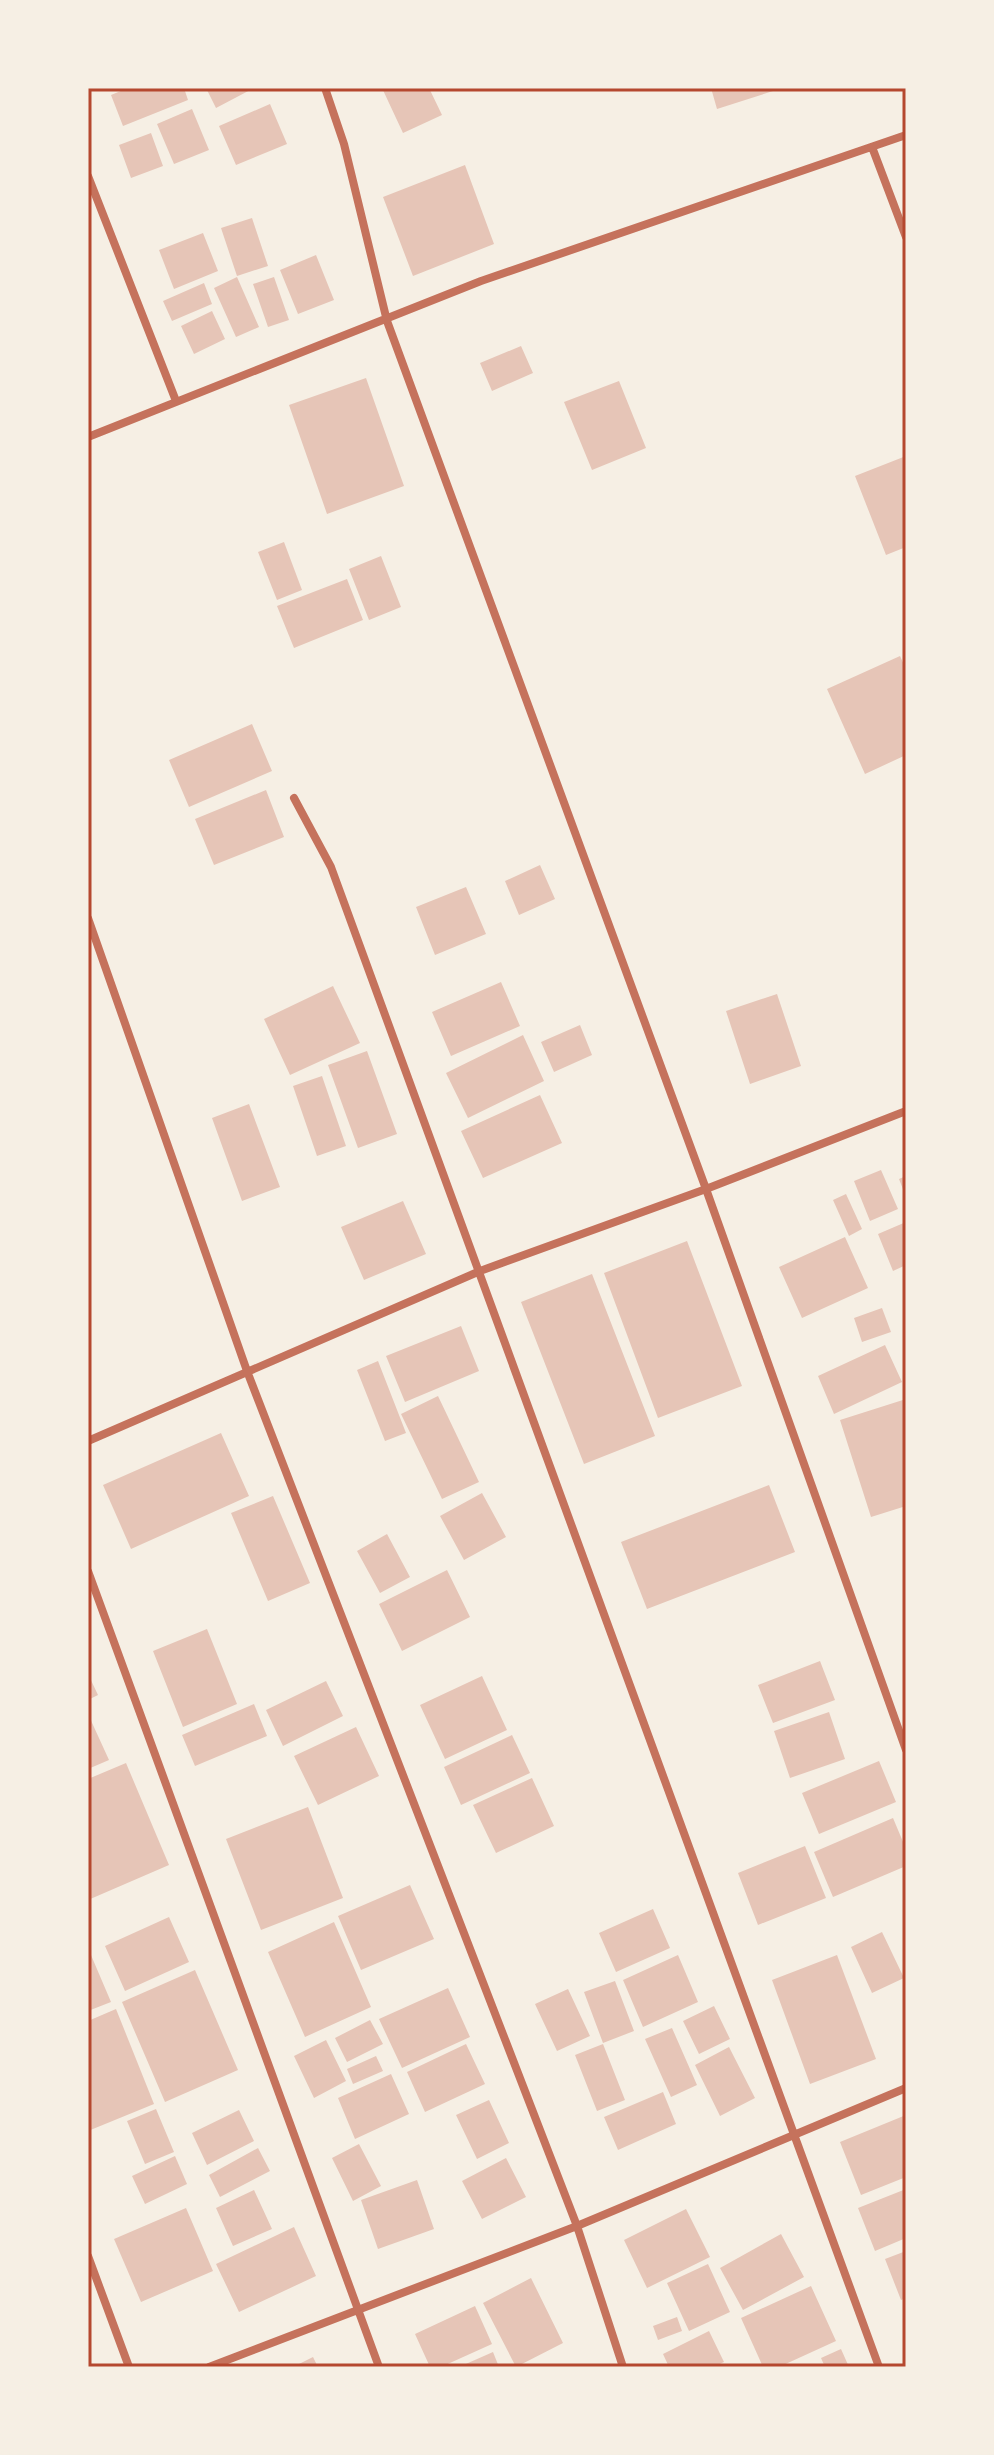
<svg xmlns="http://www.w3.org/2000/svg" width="994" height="2455" font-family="Mulish,sans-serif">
<rect width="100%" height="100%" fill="#f6efe4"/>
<path fill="#e6c5b7" d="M128 88H184L188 100 123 126 111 95Z
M206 88H254L216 108Z
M382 88H429L442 115 403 133Z
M711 88H772L773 91 717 109Z
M270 104 287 144 236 165 219 126Z
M192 109 209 150 174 164 157 124Z
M151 133 163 166 131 178 119 145Z
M465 165 494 244 413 276 383 197Z
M252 218 268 266 237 276 221 228Z
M203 233 218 271 174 289 159 250Z
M316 255 334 300 298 314 280 270Z
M237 277 259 327 236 337 214 288Z
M274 277 289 320 268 327 253 284Z
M204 283 212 304 172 321 163 301Z
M212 311 225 339 194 354 181 326Z
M521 346 533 373 492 391 480 363Z
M366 378 404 486 327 514 289 405Z
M619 381 646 448 592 470 564 402Z
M906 456V547L886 555 855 476Z
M284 542 302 590 277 600 258 552Z
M381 556 401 607 369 620 349 569Z
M347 579 363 620 294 648 277 606Z
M900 656 906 669V755L865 774 827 689Z
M252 724 272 771 189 807 169 760Z
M266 790 284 837 214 865 195 819Z
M540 865 555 899 519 915 505 881Z
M466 887 486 934 435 955 416 907Z
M501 982 520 1026 451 1056 432 1012Z
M333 986 360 1043 290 1075 264 1019Z
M777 994 801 1066 750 1084 726 1011Z
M580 1025 592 1055 554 1072 541 1042Z
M523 1035 544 1081 468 1118 446 1073Z
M367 1051 397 1134 358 1148 328 1065Z
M322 1076 346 1146 317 1156 293 1086Z
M540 1095 562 1143 483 1178 461 1131Z
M249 1104 280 1187 242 1201 212 1118Z
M881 1170 898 1209 870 1221 854 1181Z
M906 1176V1197L899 1179Z
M846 1194 862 1229 849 1236 833 1200Z
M403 1201 426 1254 364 1280 341 1227Z
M906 1222V1265L893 1271 878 1234Z
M845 1237 868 1288 802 1318 779 1267Z
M687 1241 742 1386 658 1418 604 1273Z
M592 1274 655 1436 584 1464 521 1302Z
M882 1308 891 1332 862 1342 854 1318Z
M461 1326 479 1371 405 1402 386 1356Z
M885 1345 902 1382 834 1414 818 1376Z
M378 1361 406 1433 385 1441 357 1370Z
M438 1396 479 1482 442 1499 401 1414Z
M906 1399V1506L871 1517 840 1420Z
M221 1433 249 1496 131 1549 103 1485Z
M769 1485 795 1552 647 1609 621 1542Z
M482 1493 506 1537 464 1560 440 1516Z
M273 1496 310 1583 268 1601 231 1513Z
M387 1534 410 1577 380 1593 357 1551Z
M447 1570 470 1617 402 1651 379 1604Z
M207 1629 237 1704 183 1727 153 1651Z
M820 1661 835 1700 773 1723 758 1685Z
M88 1674 98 1695 88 1700Z
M482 1676 507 1730 445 1759 420 1705Z
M326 1681 343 1716 283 1746 266 1710Z
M254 1704 267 1736 195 1766 182 1735Z
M829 1712 845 1759 790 1778 774 1731Z
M88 1714 109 1760 88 1769Z
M356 1727 379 1776 318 1805 294 1756Z
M512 1735 530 1773 461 1805 444 1767Z
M879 1761 896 1802 819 1834 802 1793Z
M126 1763 169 1865 88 1900V1779Z
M532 1778 554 1826 496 1853 473 1805Z
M308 1807 343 1898 261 1930 226 1839Z
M893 1818 906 1849V1866L833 1897 814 1852Z
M805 1846 826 1898 758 1925 738 1873Z
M410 1885 434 1939 361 1970 338 1916Z
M653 1909 670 1948 616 1972 599 1933Z
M169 1917 189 1962 125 1991 105 1946Z
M334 1922 371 2007 305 2037 268 1952Z
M882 1932 904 1978 872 1993 851 1947Z
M88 1948 111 2002 88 2011Z
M678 1955 698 2002 643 2027 623 1980Z
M837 1955 876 2059 810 2084 772 1980Z
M195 1970 238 2070 165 2102 122 2002Z
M615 1981 634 2031 603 2043 584 1992Z
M448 1988 470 2037 402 2068 379 2019Z
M568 1989 590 2036 557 2051 535 2004Z
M714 2006 730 2039 699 2054 683 2021Z
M116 2009 154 2104 88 2131V2021Z
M370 2020 383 2044 347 2062 335 2038Z
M672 2028 697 2085 671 2097 645 2039Z
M326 2040 346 2081 314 2098 294 2056Z
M466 2044 485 2084 425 2112 407 2072Z
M603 2044 625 2100 597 2111 575 2055Z
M729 2047 755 2098 720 2116 695 2065Z
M376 2056 383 2071 353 2084 347 2069Z
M391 2074 409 2114 355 2139 338 2098Z
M663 2092 676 2124 618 2150 604 2117Z
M489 2100 509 2143 477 2159 456 2115Z
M156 2109 174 2152 145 2164 127 2121Z
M239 2110 254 2141 207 2165 192 2133Z
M906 2115V2177L861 2195 840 2142Z
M359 2144 381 2186 353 2201 332 2158Z
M258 2148 270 2171 220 2197 209 2175Z
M175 2156 187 2184 145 2204 132 2176Z
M506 2158 526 2197 482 2219 462 2181Z
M417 2180 434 2229 378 2249 361 2200Z
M906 2189V2238L875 2251 858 2208Z
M254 2190 272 2229 233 2246 216 2208Z
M186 2208 213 2271 141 2302 114 2239Z
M686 2209 710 2257 647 2288 624 2240Z
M294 2227 316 2276 239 2312 216 2264Z
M781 2234 804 2277 743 2310 720 2268Z
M906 2251V2298L901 2300 885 2259Z
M708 2264 730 2312 689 2331 667 2283Z
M531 2278 563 2343 516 2367 483 2303Z
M811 2286 836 2341 779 2367H763L741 2318Z
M475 2306 492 2344 441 2367H430L415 2334Z
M677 2317 682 2331 658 2340 653 2326Z
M709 2331 724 2362 713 2367H669L663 2354Z
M841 2349 849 2367H825L821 2358Z
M493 2352 499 2367H459Z
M313 2357 318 2367H293Z"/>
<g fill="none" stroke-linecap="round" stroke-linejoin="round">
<path stroke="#c5725c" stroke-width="8" d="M325 88 344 144 387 321 706 1189 906 1750
M872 147 906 237
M88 176 176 401
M88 437 481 281 906 135
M294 798 331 867 879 2367
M88 918 247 1371 577 2226 623 2367
M88 1441 480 1271 706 1189 906 1111
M88 1571 379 2367
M88 2256 129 2367
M209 2367 577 2226 906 2088"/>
</g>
<rect width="994" height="2455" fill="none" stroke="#f6efe4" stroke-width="180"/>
<rect x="90" y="90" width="814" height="2275" fill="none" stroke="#b5482f" stroke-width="3"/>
</svg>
